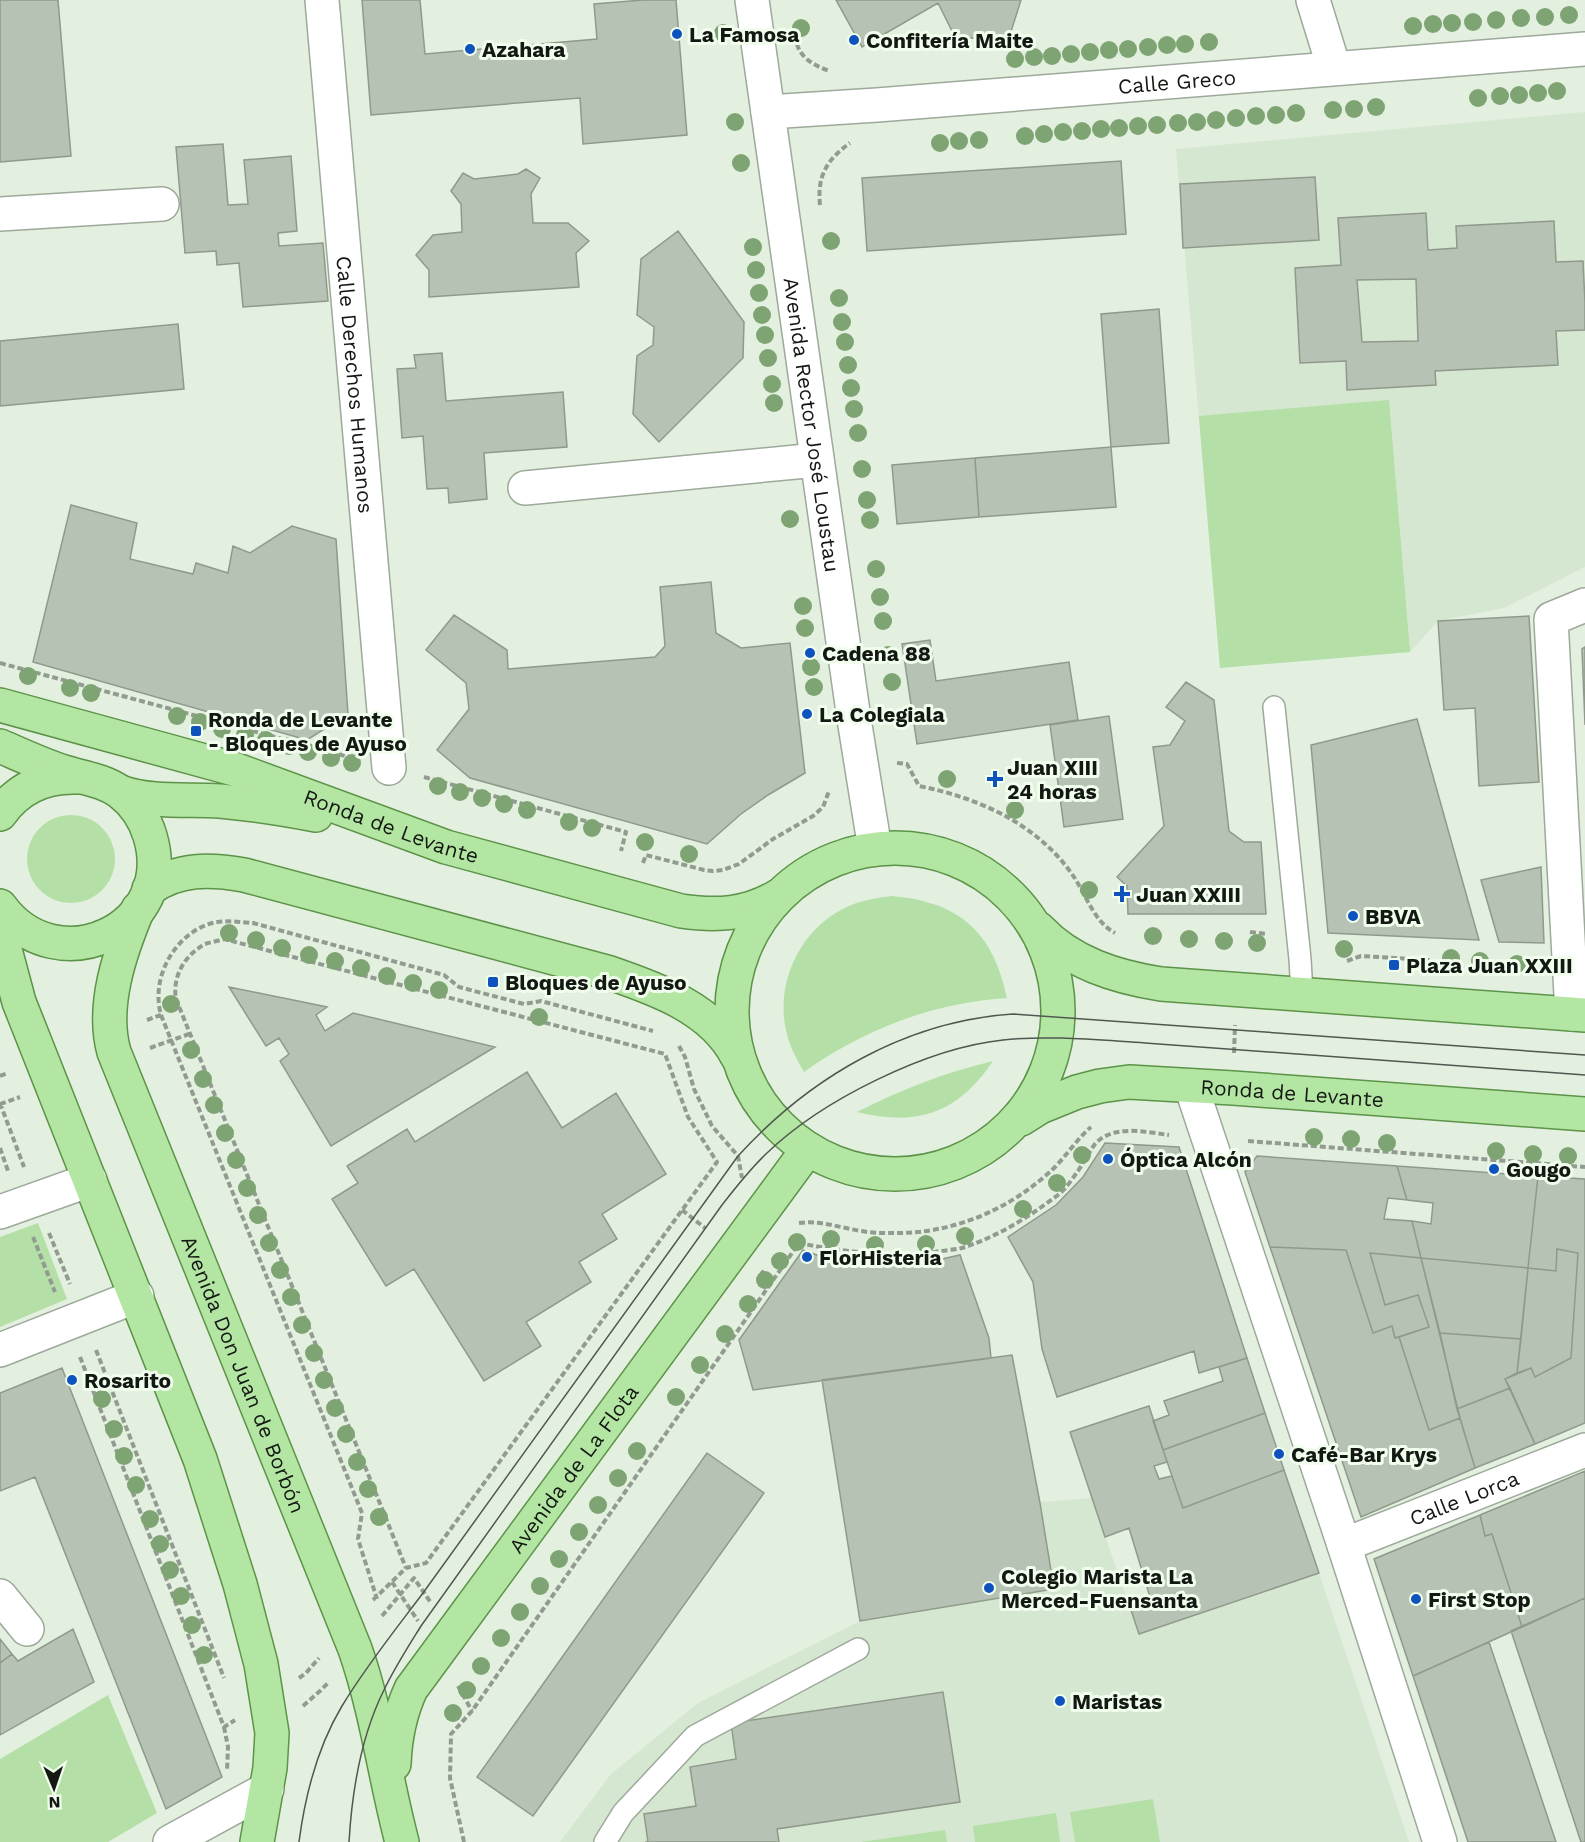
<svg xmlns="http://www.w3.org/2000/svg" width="1585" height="1842" font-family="'Work Sans',sans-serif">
<rect width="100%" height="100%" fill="#e3f0e0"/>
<path fill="#d6e7d1" d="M1585 112V567L1504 608 1438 621 1410 652 1220 668 1176 149Z
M1012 1355 1040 1502 1092 1498 1139 1634 1319 1573 1409 1842H560L611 1774 698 1703 860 1621 822 1380Z"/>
<path fill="#b4dfa6" d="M1389 400 1410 652 1220 668 1199 416Z
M27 859a44 44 0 1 1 88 0a44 44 0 1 1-88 0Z
M892 896C959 902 993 931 1007 998 933 1003 864 1029 804 1072 796 1058 789 1045 786 1030 775 981 802 927 847 907 862 900 876 898 892 896Z
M993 1061C958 1113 918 1127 857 1112 902 1089 944 1073 993 1061Z
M38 1223 67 1299 0 1327V1237Z
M108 1695 157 1813 108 1842H0V1759Z
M1153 1799 1160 1842H1075L1070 1812Z
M1056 1813 1060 1842H975L973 1826Z
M945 1830 947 1842H861Z"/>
<path fill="#b6c2b3" stroke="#8f9a8b" stroke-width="1.5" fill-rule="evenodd" d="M0 0H58L71 156 0 162Z
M362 0H420L425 54 597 39 594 4 643 0H676L687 135 583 144 580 98 371 115Z
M836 0H1021L1007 44 954 35 938 3 862 47Z
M223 144 228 205 248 204 244 160 291 156 297 231 278 233 279 246 323 243 328 301 243 307 239 263 217 265 216 251 185 253 176 147Z
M1121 161 1126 234 867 251 862 178Z
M526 169 540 178 531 194 533 223H568L589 241 576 253 579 287 429 297V270L416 255 433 235 462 232 461 204 451 191 463 173 474 179 518 174Z
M1315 177 1319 240 1183 248 1180 184Z
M1426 213 1428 250 1457 248 1456 226 1554 221 1556 262 1583 261 1585 303V330L1556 331 1558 365 1435 371 1436 385 1347 390 1346 361 1300 363 1295 268 1341 265 1338 218ZM1416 279 1418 341 1362 342 1357 280Z
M678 231 744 322 743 358 659 442 633 414 637 356 653 345 654 327 637 315 641 259Z
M1159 309 1169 443 1111 447 1101 314Z
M178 324 184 389 0 406V341Z
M442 353 446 401 563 392 567 447 484 453 487 499 449 503 448 488 427 489 423 436 402 438 397 369 416 368 414 355Z
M1111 447 1116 507 979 517 975 458Z
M975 458 979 517 897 524 892 465Z
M71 505 137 523 130 559 193 574 196 563 228 573 233 546 250 553 292 526 336 539 348 714 307 740 33 662Z
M711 582 716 633 741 648 790 643 805 773 768 795 741 814 707 844 470 778 437 750 469 709 466 683 426 650 454 615 507 650 508 669 655 657 665 646 660 587Z
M1529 616 1539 782 1479 786 1475 708 1444 710 1438 621Z
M930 640 936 681 1069 662 1078 720 917 744 902 644Z
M1585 647V725L1582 649Z
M1186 682 1214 700 1229 831 1244 842H1261L1266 914H1128L1127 886 1117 877 1164 826 1153 747 1170 745 1185 721 1166 707Z
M1109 716 1123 819 1064 827 1050 725Z
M1417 719 1479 940 1328 933 1311 745Z
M1541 867 1544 943 1499 942 1481 880Z
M229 987 327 1007 316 1015 325 1031 353 1013 495 1047 331 1146 280 1061 289 1054 279 1038 266 1046Z
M527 1072 562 1128 616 1093 666 1174 602 1214 617 1239 579 1262 591 1282 526 1322 541 1346 484 1381 414 1269 386 1286 332 1199 358 1183 347 1166 407 1129 415 1142Z
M1105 1143 1179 1147 1247 1358 1199 1373 1194 1351 1057 1397 1042 1349 1033 1282 1008 1237 1056 1205 1083 1177Z
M1257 1156 1397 1166 1407 1200 1388 1198 1384 1219 1412 1221 1421 1258 1370 1253 1385 1305 1418 1295 1429 1327 1395 1338 1392 1326 1373 1333 1346 1250 1270 1247 1245 1172Z
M1397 1166 1538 1176 1528 1268 1421 1258 1412 1221 1431 1224 1433 1203 1407 1200Z
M1538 1176 1585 1179V1423L1535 1444 1505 1379 1531 1368 1535 1377 1571 1358 1578 1253 1557 1249 1556 1271 1528 1268Z
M1270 1247 1346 1250 1373 1333 1392 1326 1395 1338 1399 1337 1429 1430 1460 1418 1475 1468 1361 1517Z
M1557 1249 1578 1253 1571 1358 1535 1377 1531 1368 1517 1373 1528 1268 1556 1271Z
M803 1250 828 1259 863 1264 895 1266 924 1263 960 1255 989 1338 991 1358 753 1390 739 1340Z
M1370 1253 1421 1258 1460 1418 1429 1430 1399 1337 1429 1327 1418 1295 1385 1305Z
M1421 1258 1528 1268 1521 1339 1440 1333Z
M1440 1333 1521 1339 1517 1373 1505 1379 1510 1388 1457 1409Z
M1012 1355 1040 1503 1054 1589 860 1621 822 1380Z
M1247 1358 1265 1413 1163 1450 1153 1421 1169 1415 1164 1401 1223 1381 1219 1367Z
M62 1368 222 1777 166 1809 35 1477 0 1491V1393Z
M1510 1388 1535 1444 1475 1468 1457 1409Z
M1149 1406 1167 1462 1154 1466 1159 1479 1172 1476 1183 1508 1284 1470 1319 1573 1139 1634 1129 1604 1150 1597 1129 1528 1105 1537 1070 1432Z
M1265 1413 1284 1470 1183 1508 1163 1450Z
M707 1453 764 1493 533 1816 477 1777Z
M1585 1471V1598L1522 1627 1492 1534 1485 1536 1480 1515Z
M1480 1515 1485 1536 1492 1534 1522 1627 1413 1676 1374 1559Z
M1585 1598V1842H1581L1511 1631Z
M73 1629 94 1682 0 1735V1663L12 1654 18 1661Z
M0 1639 12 1654 0 1663Z
M1489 1642 1556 1842H1468L1413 1676Z
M943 1692 960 1802 777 1829 779 1842H645H648L644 1814 696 1806 690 1767 736 1759 731 1723Z"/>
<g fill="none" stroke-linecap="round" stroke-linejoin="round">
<g stroke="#9da99a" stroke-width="24">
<path id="lane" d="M1274 707 1300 959 1302 994
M605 1842 623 1813 695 1736 858 1649"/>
</g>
<g stroke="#9da99a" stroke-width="36">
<g id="street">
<path id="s1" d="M322 0 389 768"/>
<path id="s2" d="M752 0 854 719 875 849"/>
<path d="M1313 0 1334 68"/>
<path id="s3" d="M768 112 877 105 1585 49"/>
<path d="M0 214 162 204"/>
<path d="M525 488 817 460"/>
<path d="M1572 1014 1551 619 1585 605"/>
<path d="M1191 1086 1344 1545 1440 1842"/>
<path d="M0 1212 90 1180"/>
<path d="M0 1350 137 1296"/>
<path id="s4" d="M1344 1545 1585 1450"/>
<path d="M0 1596 27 1629"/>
<path d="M170 1842 267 1789"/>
</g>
</g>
<g stroke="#5c9348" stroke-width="36">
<g id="primary">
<path id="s5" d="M0 705 234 769 446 847 681 911C716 916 747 915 778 896"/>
<path d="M0 746C21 755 42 765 64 772 83 778 103 780 120 792 134 803 145 819 150 836 178 928 57 985 0 906"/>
<path d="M120 792C151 803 188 799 220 801 253 804 284 809 316 815"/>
<path d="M0 814C18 788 46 776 77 777"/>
<circle cx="895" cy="1011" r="163"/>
<path d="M149 889C178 868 210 869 244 875L610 973C657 989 713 1009 737 1056"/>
<path id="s6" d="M138 909C120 952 101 1006 114 1052L355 1649C377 1712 385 1778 402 1842"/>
<path d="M1039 929C1071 963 1116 977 1161 984L1585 1015"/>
<path d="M0 931 19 1002 200 1459 240 1584 261 1664 272 1733 270 1768 257 1842"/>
<path id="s7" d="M1021 1119 1040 1107 1077 1092 1100 1086 1129 1082 1233 1088 1585 1114"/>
<path id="s8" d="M394 1764C395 1737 400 1713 411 1689L808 1149"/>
</g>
</g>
<path stroke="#929b8f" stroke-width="4" stroke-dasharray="6 3" stroke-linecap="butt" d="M797 44C801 59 816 66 829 71
M820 205C817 177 826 160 850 143
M0 663 353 758
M897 763 907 764 919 786C980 798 1039 825 1074 877 1086 895 1095 923 1115 933
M424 777 626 832 621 851
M643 863 646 855 704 870 713 871 723 870 739 864 773 839 813 816 823 807 829 791
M1250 932 1267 934
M1347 961 1361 956 1428 960 1439 966
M161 1015 362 1513 358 1539 377 1599
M147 1020 161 1015C151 979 172 939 206 925 221 919 237 922 253 923L444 975 459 987 524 1004 541 1001 653 1031
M679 1046 685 1057 694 1089 712 1126 738 1156 742 1178
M150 1048 189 1034
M1234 1053 1235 1025
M0 1076 8 1073
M0 1103 24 1167
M0 1104 20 1097
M1248 1141 1585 1167
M0 1148 8 1171
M682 1210 705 1228
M799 1223C821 1220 840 1228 862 1231 871 1233 880 1233 889 1233 951 1235 1010 1210 1054 1168 1067 1155 1077 1139 1091 1127
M49 1233 70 1284
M33 1237 55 1292
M761 1271 772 1280
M96 1350 224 1678
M80 1357 224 1727 235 1720
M392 1582 418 1621
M373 1600 406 1568 426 1563 717 1162 688 1117 665 1054 224 939C218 941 211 942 205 944 185 955 172 976 176 999L406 1568
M382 1616 414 1578 431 1603
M299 1678 306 1673 319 1658
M458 1686 472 1711
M303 1706 320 1691 328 1683
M224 1727 228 1747 227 1771
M464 1842 450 1778 451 1734 472 1711 799 1243C844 1252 889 1257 935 1252 944 1250 954 1250 962 1248 997 1237 1029 1217 1058 1195 1066 1189 1072 1179 1078 1171 1084 1162 1089 1152 1095 1144 1113 1124 1145 1132 1169 1135"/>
<use href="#lane" stroke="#fff" stroke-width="21"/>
<use href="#street" stroke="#fff" stroke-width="33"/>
<use href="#primary" stroke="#b4e6a3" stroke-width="33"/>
<path stroke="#50574f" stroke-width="1.5" d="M299 1842C305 1796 318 1746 342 1706 366 1666 396 1629 423 1593L738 1156C810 1077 906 1021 1013 1014L1585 1055
M349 1842C352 1791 361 1736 384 1690 395 1667 408 1647 421 1626L722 1205C736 1187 750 1169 767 1153 822 1100 927 1048 1003 1040 1050 1035 1097 1040 1145 1043L1585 1075"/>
</g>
<g fill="#7fa473">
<circle cx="1569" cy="15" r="9"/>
<circle cx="1545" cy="17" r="9"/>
<circle cx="1521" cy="18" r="9"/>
<circle cx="1496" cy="20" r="9"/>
<circle cx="1473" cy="22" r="9"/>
<circle cx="1452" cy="23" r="9"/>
<circle cx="1433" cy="24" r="9"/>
<circle cx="1413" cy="26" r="9"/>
<circle cx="801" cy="28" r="9"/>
<circle cx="723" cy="33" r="9"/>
<circle cx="1209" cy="42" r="9"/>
<circle cx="1185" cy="44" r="9"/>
<circle cx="1167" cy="45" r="9"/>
<circle cx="1148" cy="47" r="9"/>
<circle cx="1128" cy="49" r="9"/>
<circle cx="1109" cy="50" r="9"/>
<circle cx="1090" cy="52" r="9"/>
<circle cx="1071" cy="54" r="9"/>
<circle cx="1052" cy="56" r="9"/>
<circle cx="1034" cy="57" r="9"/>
<circle cx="1015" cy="59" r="9"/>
<circle cx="1557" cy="91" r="9"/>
<circle cx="1538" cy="93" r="9"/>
<circle cx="1519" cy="95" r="9"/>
<circle cx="1500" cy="96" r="9"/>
<circle cx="1478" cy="98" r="9"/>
<circle cx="1376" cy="107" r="9"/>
<circle cx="1354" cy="109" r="9"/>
<circle cx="1333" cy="110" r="9"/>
<circle cx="1296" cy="113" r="9"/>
<circle cx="1276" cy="115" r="9"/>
<circle cx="1256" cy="116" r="9"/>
<circle cx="1236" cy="118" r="9"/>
<circle cx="1216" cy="120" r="9"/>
<circle cx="735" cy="122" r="9"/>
<circle cx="1197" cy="122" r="9"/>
<circle cx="1178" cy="123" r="9"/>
<circle cx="1157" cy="125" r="9"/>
<circle cx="1138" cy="126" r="9"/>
<circle cx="1119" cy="128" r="9"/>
<circle cx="1101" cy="129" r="9"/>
<circle cx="1082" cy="131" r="9"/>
<circle cx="1063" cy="132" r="9"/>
<circle cx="1044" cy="134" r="9"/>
<circle cx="1025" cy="136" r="9"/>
<circle cx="979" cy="140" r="9"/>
<circle cx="959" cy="141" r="9"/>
<circle cx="940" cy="143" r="9"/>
<circle cx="741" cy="163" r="9"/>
<circle cx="831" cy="241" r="9"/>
<circle cx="753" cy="247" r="9"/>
<circle cx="756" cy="270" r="9"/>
<circle cx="759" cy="293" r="9"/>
<circle cx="839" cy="298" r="9"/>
<circle cx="762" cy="315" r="9"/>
<circle cx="842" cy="322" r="9"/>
<circle cx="765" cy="335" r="9"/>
<circle cx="845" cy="342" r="9"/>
<circle cx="768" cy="358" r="9"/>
<circle cx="848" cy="365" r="9"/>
<circle cx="772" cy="384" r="9"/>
<circle cx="851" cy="388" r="9"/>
<circle cx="774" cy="403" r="9"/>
<circle cx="854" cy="409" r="9"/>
<circle cx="858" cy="433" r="9"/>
<circle cx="862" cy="469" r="9"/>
<circle cx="867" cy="500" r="9"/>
<circle cx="790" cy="519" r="9"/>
<circle cx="870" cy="520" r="9"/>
<circle cx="876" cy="569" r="9"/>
<circle cx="880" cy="597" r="9"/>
<circle cx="803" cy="606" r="9"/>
<circle cx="883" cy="621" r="9"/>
<circle cx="805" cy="628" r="9"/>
<circle cx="888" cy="655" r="9"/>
<circle cx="811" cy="667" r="9"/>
<circle cx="28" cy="676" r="9"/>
<circle cx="892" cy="682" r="9"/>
<circle cx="814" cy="687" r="9"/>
<circle cx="70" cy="688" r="9"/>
<circle cx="91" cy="693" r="9"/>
<circle cx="177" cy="716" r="9"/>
<circle cx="200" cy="722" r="9"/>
<circle cx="222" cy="729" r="9"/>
<circle cx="245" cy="735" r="9"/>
<circle cx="266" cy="740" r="9"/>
<circle cx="289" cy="746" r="9"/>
<circle cx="308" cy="752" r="9"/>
<circle cx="331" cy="758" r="9"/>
<circle cx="352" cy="763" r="9"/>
<circle cx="947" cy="779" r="9"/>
<circle cx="438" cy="786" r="9"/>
<circle cx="460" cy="792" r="9"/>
<circle cx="482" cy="798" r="9"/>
<circle cx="504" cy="804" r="9"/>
<circle cx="527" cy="810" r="9"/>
<circle cx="1015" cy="810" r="9"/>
<circle cx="569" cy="822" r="9"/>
<circle cx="592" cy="828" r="9"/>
<circle cx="645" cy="842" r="9"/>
<circle cx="689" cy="854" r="9"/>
<circle cx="1089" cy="890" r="9"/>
<circle cx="229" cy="933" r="9"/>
<circle cx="1153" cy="936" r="9"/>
<circle cx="1189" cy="939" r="9"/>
<circle cx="256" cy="940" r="9"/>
<circle cx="1224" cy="941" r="9"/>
<circle cx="1257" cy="943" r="9"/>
<circle cx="282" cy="948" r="9"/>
<circle cx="1344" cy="949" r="9"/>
<circle cx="309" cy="955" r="9"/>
<circle cx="1451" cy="958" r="9"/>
<circle cx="335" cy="961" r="9"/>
<circle cx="1480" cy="961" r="9"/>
<circle cx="1517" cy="964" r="9"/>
<circle cx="361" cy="968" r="9"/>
<circle cx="387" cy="976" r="9"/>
<circle cx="413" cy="983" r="9"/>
<circle cx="439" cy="990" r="9"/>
<circle cx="171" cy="1004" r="9"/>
<circle cx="539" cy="1017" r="9"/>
<circle cx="191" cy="1050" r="9"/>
<circle cx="203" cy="1079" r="9"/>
<circle cx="214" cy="1105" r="9"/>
<circle cx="225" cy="1133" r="9"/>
<circle cx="1314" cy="1137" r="9"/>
<circle cx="1351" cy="1139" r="9"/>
<circle cx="1387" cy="1143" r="9"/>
<circle cx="1496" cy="1151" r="9"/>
<circle cx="1533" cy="1154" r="9"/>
<circle cx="1082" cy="1155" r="9"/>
<circle cx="1568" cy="1156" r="9"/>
<circle cx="236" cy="1160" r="9"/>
<circle cx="1057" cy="1183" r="9"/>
<circle cx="247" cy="1188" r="9"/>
<circle cx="1023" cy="1209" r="9"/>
<circle cx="258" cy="1215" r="9"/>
<circle cx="965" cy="1236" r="9"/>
<circle cx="831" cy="1239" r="9"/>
<circle cx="797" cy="1242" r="9"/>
<circle cx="269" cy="1243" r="9"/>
<circle cx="926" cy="1244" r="9"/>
<circle cx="875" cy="1245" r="9"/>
<circle cx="780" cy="1261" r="9"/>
<circle cx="280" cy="1270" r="9"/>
<circle cx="765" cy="1280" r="9"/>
<circle cx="291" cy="1297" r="9"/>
<circle cx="748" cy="1304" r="9"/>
<circle cx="302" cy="1325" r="9"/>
<circle cx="725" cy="1334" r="9"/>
<circle cx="314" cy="1353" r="9"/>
<circle cx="700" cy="1365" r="9"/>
<circle cx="324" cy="1380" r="9"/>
<circle cx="676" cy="1397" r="9"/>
<circle cx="102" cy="1399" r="9"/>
<circle cx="335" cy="1408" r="9"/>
<circle cx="114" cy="1429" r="9"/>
<circle cx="346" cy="1434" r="9"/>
<circle cx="637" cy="1451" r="9"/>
<circle cx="124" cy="1456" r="9"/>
<circle cx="357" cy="1462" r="9"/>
<circle cx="618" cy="1478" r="9"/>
<circle cx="136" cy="1485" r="9"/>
<circle cx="368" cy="1489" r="9"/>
<circle cx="598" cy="1505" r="9"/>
<circle cx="379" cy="1517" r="9"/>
<circle cx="150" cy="1519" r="9"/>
<circle cx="579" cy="1532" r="9"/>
<circle cx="160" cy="1544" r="9"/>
<circle cx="559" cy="1559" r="9"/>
<circle cx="170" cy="1570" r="9"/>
<circle cx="540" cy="1586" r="9"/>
<circle cx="181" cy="1596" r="9"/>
<circle cx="520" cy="1612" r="9"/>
<circle cx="192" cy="1625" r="9"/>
<circle cx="501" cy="1638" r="9"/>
<circle cx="204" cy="1655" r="9"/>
<circle cx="481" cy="1666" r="9"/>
<circle cx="467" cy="1690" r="9"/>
<circle cx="453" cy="1713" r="9"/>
</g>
<g fill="#0e52bd" stroke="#f1fded" stroke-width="2">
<circle cx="677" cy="34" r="6"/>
<circle cx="854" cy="40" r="6"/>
<circle cx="470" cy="49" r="6"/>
<circle cx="810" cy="653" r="6"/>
<circle cx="807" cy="714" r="6"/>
<rect x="190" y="725" width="12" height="12" rx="3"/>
<path d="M992 770h6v6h6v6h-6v6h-6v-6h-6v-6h6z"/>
<path d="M1119 885h6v6h6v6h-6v6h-6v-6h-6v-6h6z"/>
<circle cx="1353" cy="916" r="6"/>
<rect x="1388" y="959" width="12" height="12" rx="3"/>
<rect x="487" y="976" width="12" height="12" rx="3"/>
<circle cx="1108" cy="1159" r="6"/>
<circle cx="1494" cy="1169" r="6"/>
<circle cx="807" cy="1257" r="6"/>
<circle cx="72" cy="1380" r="6"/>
<circle cx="1279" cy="1454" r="6"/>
<circle cx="989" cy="1588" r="6"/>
<circle cx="1416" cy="1599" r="6"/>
<circle cx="1060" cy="1701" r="6"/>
</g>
<g text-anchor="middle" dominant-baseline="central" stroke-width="6" stroke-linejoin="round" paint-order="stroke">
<g font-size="21" font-weight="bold" fill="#141813" stroke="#f1fded" text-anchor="start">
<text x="689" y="34">La Famosa</text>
<text x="866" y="40">Confitería Maite</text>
<text x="482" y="49">Azahara</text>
<text x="822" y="653">Cadena 88</text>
<text x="819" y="714">La Colegiala</text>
<text x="208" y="719">Ronda de Levante<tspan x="208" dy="24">- Bloques de Ayuso</tspan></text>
<text x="1007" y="767">Juan XIII<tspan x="1007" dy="24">24 horas</tspan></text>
<text x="1136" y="894">Juan XXIII</text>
<text x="1365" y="916">BBVA</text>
<text x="1406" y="965">Plaza Juan XXIII</text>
<text x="505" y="982">Bloques de Ayuso</text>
<text x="1120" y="1159">Óptica Alcón</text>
<text x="1506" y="1169">Gougo</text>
<text x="819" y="1257">FlorHisteria</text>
<text x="84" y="1380">Rosarito</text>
<text x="1291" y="1454">Café-Bar Krys</text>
<text x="1001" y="1576">Colegio Marista La<tspan x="1001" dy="24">Merced-Fuensanta</tspan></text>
<text x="1428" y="1599">First Stop</text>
<text x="1072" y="1701">Maristas</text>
</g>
<g font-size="21" fill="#141813" stroke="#f1fded">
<text stroke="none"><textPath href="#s3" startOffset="410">Calle Greco</textPath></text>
<text stroke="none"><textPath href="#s1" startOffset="386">Calle Derechos Humanos</textPath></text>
<text stroke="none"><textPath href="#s2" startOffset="429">Avenida Rector José Loustau</textPath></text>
<text stroke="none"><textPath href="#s5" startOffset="410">Ronda de Levante</textPath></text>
<text stroke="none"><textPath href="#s7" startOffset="279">Ronda de Levante</textPath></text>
<text stroke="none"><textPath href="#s6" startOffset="495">Avenida Don Juan de Borbón</textPath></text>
<text stroke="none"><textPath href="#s8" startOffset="351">Avenida de La Flota</textPath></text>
<text stroke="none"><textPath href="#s4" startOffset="129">Calle Lorca</textPath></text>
</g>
</g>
<g transform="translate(54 1788) rotate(178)" stroke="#f1fded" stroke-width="4.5" paint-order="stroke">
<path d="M0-4.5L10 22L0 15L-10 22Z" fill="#141813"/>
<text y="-9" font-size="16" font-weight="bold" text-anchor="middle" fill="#141813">N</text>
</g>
</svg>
